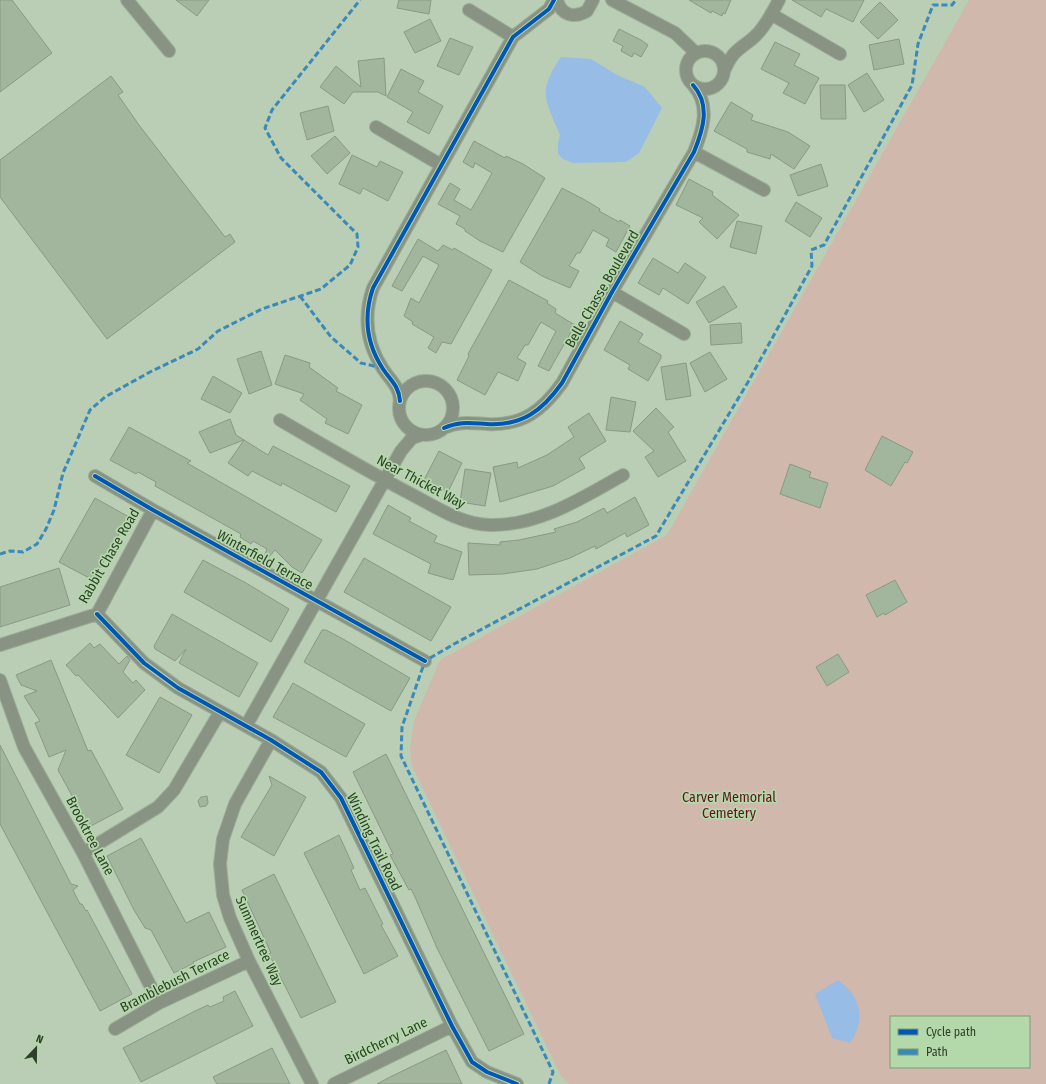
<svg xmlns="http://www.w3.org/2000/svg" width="1046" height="1084" font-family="'Fira Sans Condensed',sans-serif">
<rect width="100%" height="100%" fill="#b9ceb4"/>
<path fill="#d1b8ac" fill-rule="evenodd" d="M969 0H1046V1084H569L561 1076 412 766 410 749 414 721 440 660 667 535ZM891 1017H1029V1067H891Z"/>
<path fill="#97bce6" d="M561 57 591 59 617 75 645 87 662 108 639 153 626 162 573 163 563 159 558 154V143L560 135C545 99 537 92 561 57Z
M838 980C861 996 866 1020 850 1043L832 1038 815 994Z"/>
<path fill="#a1b69c" stroke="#899985" d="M0 0H12L52 53 0 92Z
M176 0H209L197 16Z
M399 0H431L429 14 397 8Z
M689 0H731L725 14 723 13 722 16 712 11 711 13Z
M792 0H864L853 22 826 9 821 17Z
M880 2 898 20 878 39 860 22Z
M430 19 441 41 415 53 404 32Z
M619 29 641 40 648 45 641 57 634 53 632 57 621 51 623 46 613 41Z
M450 38 473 47 459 75 437 66Z
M899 39 904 64 874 70 869 45Z
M775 42 800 54 794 65 819 78 805 104 783 93 789 83 761 69Z
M384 58 386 96 378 92H353L344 104 320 87 336 66 361 87 358 61Z
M401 69 424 81 418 92 443 106 429 134 407 122 413 112 387 97Z
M867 73 884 100 864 112 848 85Z
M111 76 123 92 118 95 139 125 225 237 230 234 235 242 107 339 0 197V160Z
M820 85H845L846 119H821Z
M731 102 753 115 751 120 788 132 810 146 794 169 771 154 770 159 747 152V149L714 131Z
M328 106 334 131 307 140 300 113Z
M335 136 350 153 327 174 311 156Z
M474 141 505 158 506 156 523 164 545 178 503 252 480 241 465 231V229L456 224 460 216 438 204 450 183 460 189 454 200 471 210 482 191 492 173 475 163 473 168 463 162Z
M352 155 377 167 380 161 403 172 388 201 363 188 360 194 339 184Z
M821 164 828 186 798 196 790 175Z
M689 179 713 192 712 195 739 215 717 239 699 222 703 218 676 205Z
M562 188 585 200 600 209 599 211 619 222 620 220 630 226 616 252 606 246 609 239 593 230 580 253H577L569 266 579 271 570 288 542 276 520 262Z
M796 202 822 218 810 237 785 221Z
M737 221 762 226 756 254 730 247Z
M418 239 438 251 443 245 453 250 454 248 492 270 451 344 442 342 436 353 428 348 434 337 412 324 413 322 404 316 411 298 419 303 439 265 423 256 402 291 392 286Z
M653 258 678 273 685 263 706 277 688 304 663 288 659 295 638 283Z
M509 280 548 301 547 303 556 309 555 313 575 325 549 371 538 366 556 331 541 322 528 345H525L517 358 526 363 518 381 498 372 485 395 457 380 469 356 468 354Z
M724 286 737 307 709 323 696 302Z
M620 321 643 334 638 342 661 355V358L648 381 628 369 630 365 604 350Z
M741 323 742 343 711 345 710 325Z
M261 351 272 385 249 394 237 359Z
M710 352 727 379 705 392 690 363Z
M285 355 310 363 309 367 338 388 336 391 362 405 348 434 325 423 327 419 300 400 304 394 275 384Z
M686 363 691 396 666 400 661 367Z
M213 376 242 393 230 413 201 399Z
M611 397 636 402 630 432 606 430Z
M656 408 674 427 668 432 686 461 658 477 645 457 654 451 633 431Z
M589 413 606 441 579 458 585 468 553 486 500 502 493 467 517 462 518 468 547 455 574 437 568 427Z
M230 419 236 435 244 440 210 453 199 432Z
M129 427 191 461 187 463 322 540 302 573 292 567 275 550 264 563 262 562 267 549 253 541 251 544 240 537 241 534 155 486 156 482 138 472 136 474 110 460Z
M882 436 913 452 907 463 905 462 891 486 865 470Z
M244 440 268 455 273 446 350 486 336 512 282 483 281 486 252 471 248 476 228 463Z
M439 451 462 463 448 492 424 480Z
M790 464 811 472 809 477 828 483 820 508 780 494Z
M465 469 491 473 485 506 460 502Z
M635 497 649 525 627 537 625 533 596 549 595 546 570 558 537 569 503 574 469 575 468 543 500 545V542L519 540 556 532 554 529 577 522 604 508 607 513Z
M95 498 129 517 93 580 59 562Z
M388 505 411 518 409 521 437 536 434 542 462 552 453 580 428 573 431 564 373 534Z
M364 558 451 607 431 641 344 592Z
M203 560 246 583 289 609 271 642 184 592Z
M59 568 70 605 0 627V587Z
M895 580 907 602 885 615 884 613 877 617 866 595Z
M172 614 258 663 239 697 179 663 186 649 175 661 155 649 154 646Z
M322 630H326L343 639 410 678 391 711 304 662Z
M90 643 94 648 100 644 119 664 127 656 130 660 123 672 133 683 136 680 145 690 118 718 78 675 76 676 66 665Z
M838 654 849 672 827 686 816 667Z
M51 660 88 751 91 750 123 809 89 827 58 770 66 750 49 757 35 723 40 721 24 696 37 691 21 685 16 675Z
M293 683 365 724 346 757 273 717Z
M160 697 192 715 159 773 126 755Z
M0 745 71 884 78 886 73 890 80 904H82L86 911 87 910 132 994 100 1011 0 824Z
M386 754 524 1034 489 1051 437 948 415 897 411 889 409 890 390 855 393 854 353 772Z
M269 776 306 797 274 856 241 837 272 785Z
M207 796 208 803 206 806 200 807 198 801 201 797Z
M339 835 354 868 351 870 360 890 365 888 383 924 381 925 398 956 364 974 304 853Z
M141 838 186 923 209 912 226 947 193 962 194 963 174 973 151 930 145 928 134 910 107 856Z
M274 874 336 1002 301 1018 269 954 271 953 242 890Z
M235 991 253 1026 141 1082 123 1048 195 1011 208 1005 210 1007 224 1001 223 997Z
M272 1048 290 1084H217L213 1077Z
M446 1050 462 1084H377L390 1077Z"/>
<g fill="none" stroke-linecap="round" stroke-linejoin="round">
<g stroke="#9cac98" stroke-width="14">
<path id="minor" d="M127 0 169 51
M557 0C561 15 574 19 587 11L593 0
M612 0 675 33 696 53
M469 10 513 37
M771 14 840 54
M686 70a19 19 0 1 1 38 0a19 19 0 1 1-38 0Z
M724 71C733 51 737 51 752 39 764 29 772 13 779 0
M376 127 441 165
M694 152 764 190
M612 292 684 334
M399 408a27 27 0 1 1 54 0a27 27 0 1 1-54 0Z
M400 401C399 386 391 381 383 369 366 343 363 317 373 288L513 37 549 9 554 0
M280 420C323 445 365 470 409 493 436 507 460 524 490 525 539 526 582 498 623 475
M444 428C459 421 470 423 487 424 522 426 542 411 562 383L612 292 694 152C703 130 711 105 693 85
M95 476 153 510 425 661
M97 614 144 663 178 688 271 740 321 772 341 798 452 1026 472 1062 487 1072 517 1084
M0 645 97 614 153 510
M0 680 24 747 83 853 159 1003
M246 726 401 451 412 438 421 435
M271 740 235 804 223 839 220 864 223 895 230 918 249 961 312 1084
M83 853 158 807 174 790 220 712
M115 1029 159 1003 249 961
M334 1084 452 1026"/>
</g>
<use href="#minor" stroke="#889384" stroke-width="12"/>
<path stroke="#3a89b9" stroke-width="3" stroke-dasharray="6 3" stroke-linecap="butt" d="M300 296 331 337 361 363 382 368
M0 554 10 551 23 552 37 544 46 529 54 510 63 473 90 410 105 397 150 372 198 349 218 331 262 309 321 289 350 265 358 247 357 234 281 158 265 128 272 110 360 0
M549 1084 553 1072 401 756 402 727 425 661 454 644 656 536 748 382 812 266 811 250 824 245 912 85 918 44 933 5H952L956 0"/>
<g stroke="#b3d8a9" stroke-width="6">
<path id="cycleway" d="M400 401C399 386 391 381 383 369 366 343 363 317 373 288L513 37 549 9 554 0
M444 428C459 421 470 423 487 424 522 426 542 411 562 383L612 292 694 152C703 130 711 105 693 85
M95 476 153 510 425 661
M97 614 144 663 178 688 271 740 321 772 341 798 452 1026 472 1062 487 1072 517 1084"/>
</g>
<use href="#cycleway" stroke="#0057b8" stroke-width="4"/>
</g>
<g text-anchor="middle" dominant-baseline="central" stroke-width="3.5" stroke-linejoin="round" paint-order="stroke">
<g font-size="14" fill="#303f2c" stroke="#b3d8a9">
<text transform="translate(602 289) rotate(-60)">Belle Chasse Boulevard</text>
<text transform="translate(421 482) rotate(28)">Near Thicket Way</text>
<text transform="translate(109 556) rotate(-60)">Rabbit Chase Road</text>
<text transform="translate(265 560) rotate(29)">Winterfield Terrace</text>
<text transform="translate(90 836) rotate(62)">Brooktree Lane</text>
<text transform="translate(374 842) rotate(64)">Winding Trail Road</text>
<text transform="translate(259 941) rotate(66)">Summertree Way</text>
<text transform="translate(175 981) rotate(-27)">Bramblebush Terrace</text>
<text transform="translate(386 1041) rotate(-26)">Birdcherry Lane</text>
</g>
<g font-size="14" fill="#64111d" stroke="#b3d8a9">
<text x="729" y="797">Carver Memorial<tspan x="729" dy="16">Cemetery</tspan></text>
</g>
</g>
<rect x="890" y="1016" width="140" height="52" fill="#b3d8a9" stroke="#7f9b77"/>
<rect x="898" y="1029" width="20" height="6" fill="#0057b8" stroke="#7f9b77"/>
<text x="926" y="1036" font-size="12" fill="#303f2c">Cycle path</text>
<rect x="898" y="1049" width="20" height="6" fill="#3a89b9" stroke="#7f9b77"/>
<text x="926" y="1056" font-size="12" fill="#303f2c">Path</text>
<g transform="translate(36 1048) rotate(22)" stroke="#b3d8a9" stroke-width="3" paint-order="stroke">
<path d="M0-3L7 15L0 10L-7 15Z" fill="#303f2c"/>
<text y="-6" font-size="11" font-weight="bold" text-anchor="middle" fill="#303f2c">N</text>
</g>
</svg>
